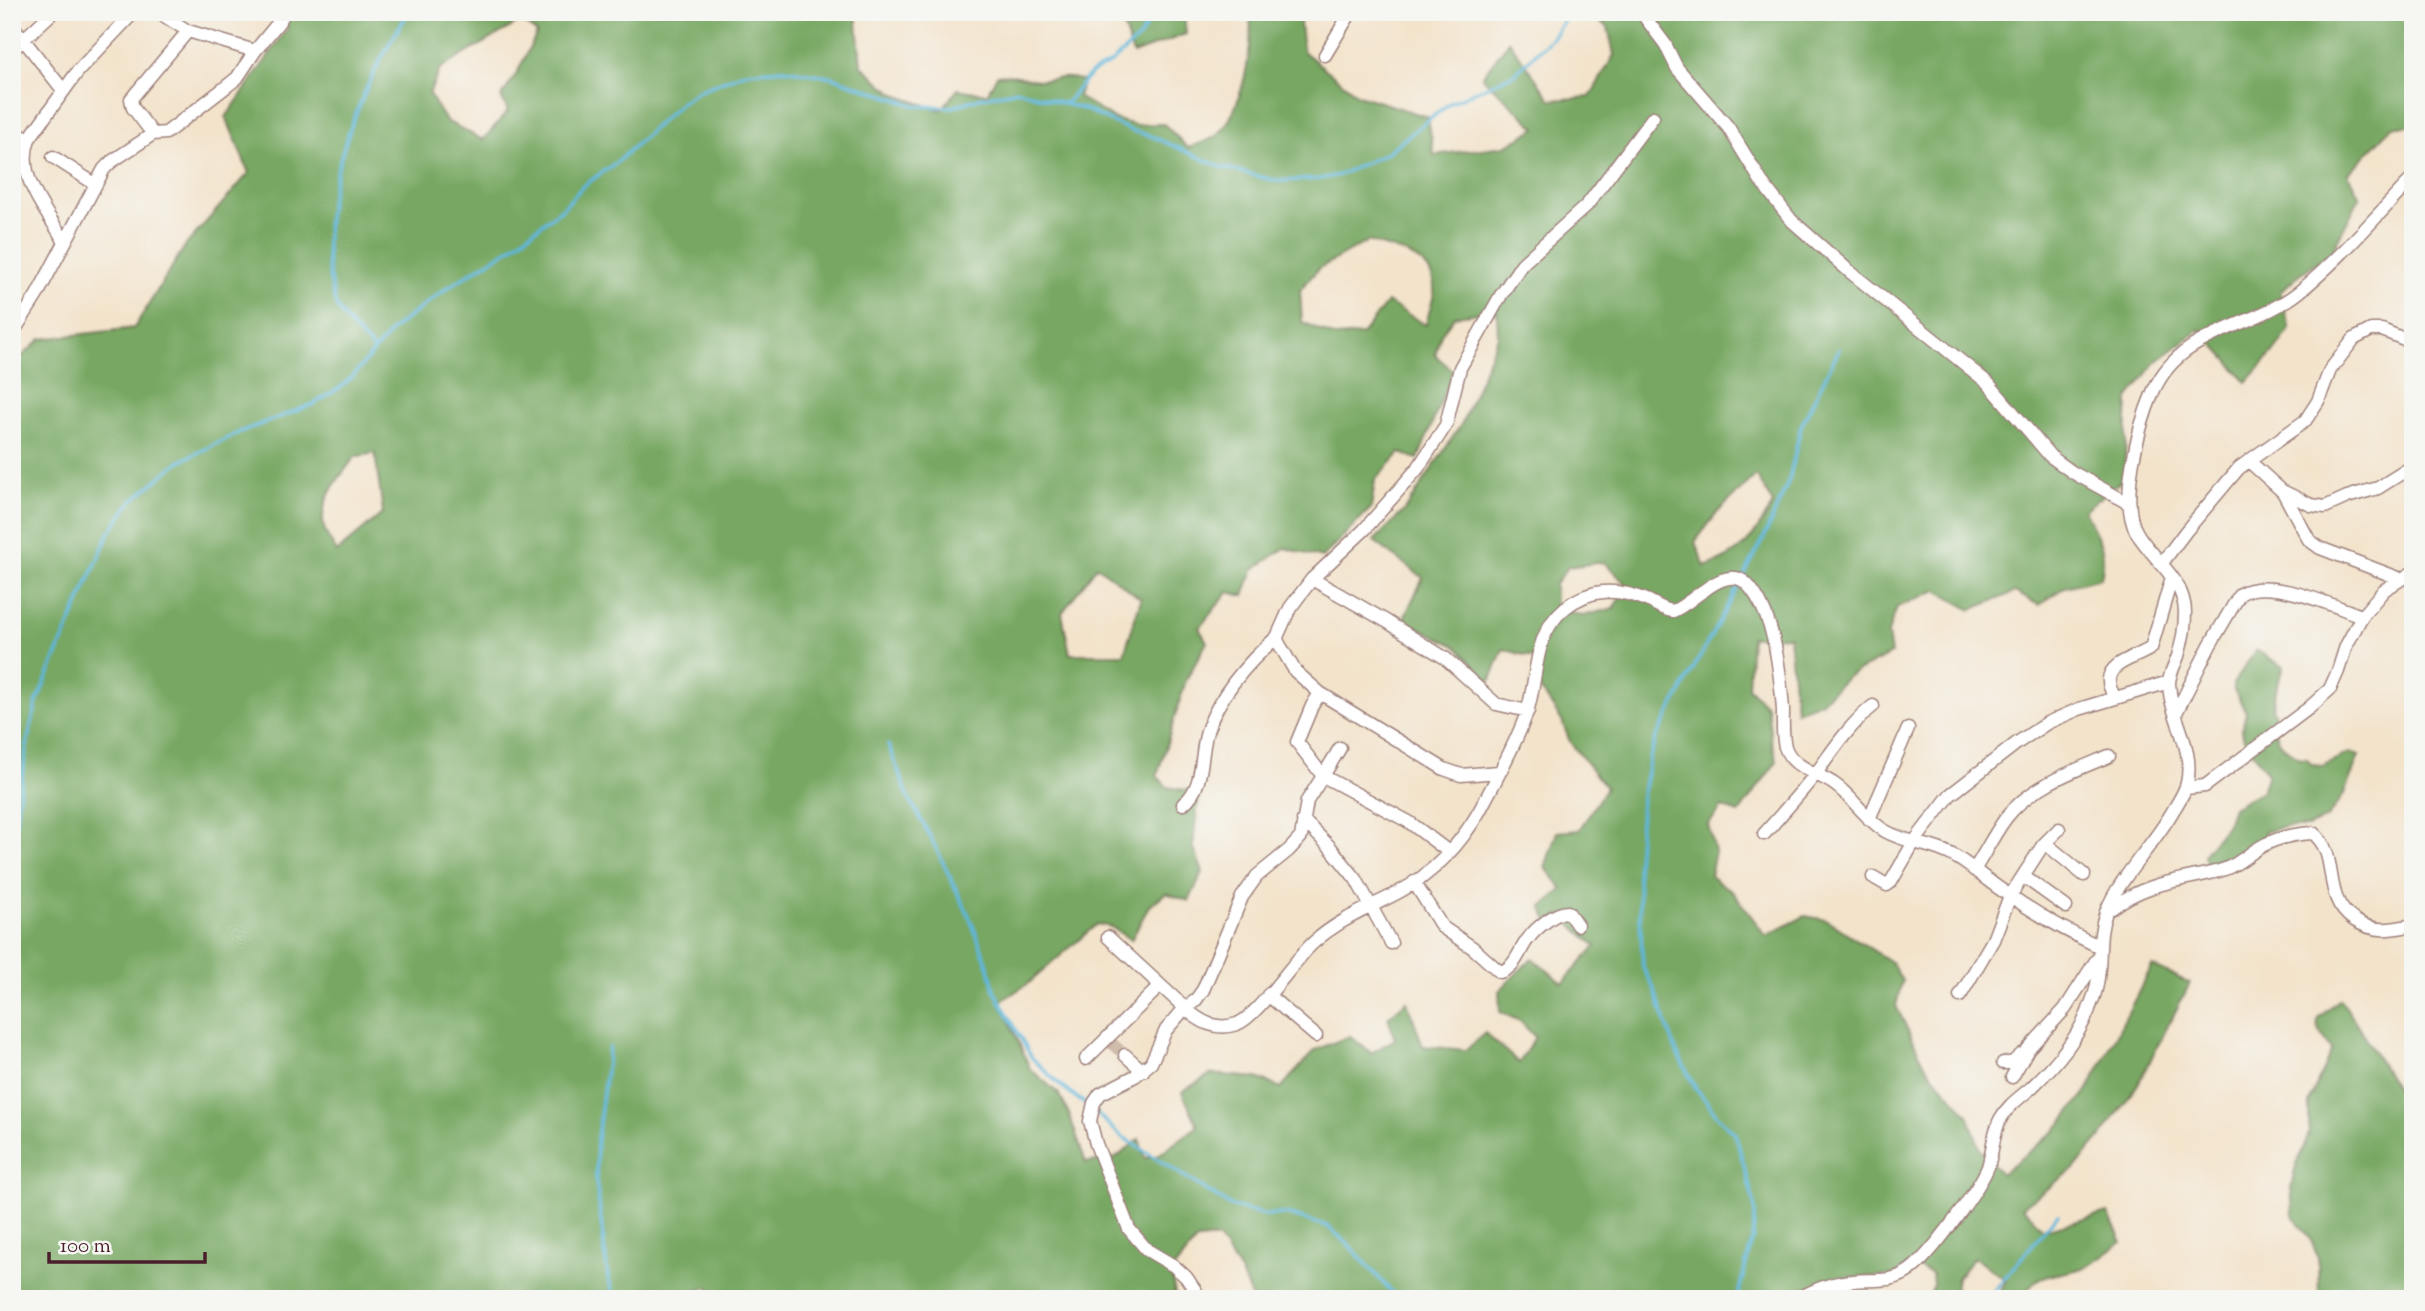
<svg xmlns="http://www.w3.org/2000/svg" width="2425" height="1311" font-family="'Sorts Mill Goudy',serif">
<rect width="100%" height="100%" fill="#f6f6f2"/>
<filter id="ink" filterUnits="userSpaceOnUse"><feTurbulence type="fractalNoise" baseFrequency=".0143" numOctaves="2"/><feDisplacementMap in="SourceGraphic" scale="14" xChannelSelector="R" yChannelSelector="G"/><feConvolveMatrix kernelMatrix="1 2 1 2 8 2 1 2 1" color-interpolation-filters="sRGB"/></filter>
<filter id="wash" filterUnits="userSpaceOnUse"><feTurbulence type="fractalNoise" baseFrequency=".00686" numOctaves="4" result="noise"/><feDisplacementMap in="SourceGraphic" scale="28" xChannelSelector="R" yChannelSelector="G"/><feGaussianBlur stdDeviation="1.57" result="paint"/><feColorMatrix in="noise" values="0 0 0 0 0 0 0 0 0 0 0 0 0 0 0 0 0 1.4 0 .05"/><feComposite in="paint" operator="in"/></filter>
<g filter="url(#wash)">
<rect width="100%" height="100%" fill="#f3e3cb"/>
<path fill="#77a762" stroke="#606346" stroke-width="2" fill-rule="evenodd" d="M281 12H856L861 65 884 86 901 97 941 110 958 89 987 94 997 75C1014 72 1027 81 1043 80 1060 79 1066 75 1083 81L1078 97 1114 119 1135 125 1164 124 1188 148C1197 144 1210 141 1217 135 1241 117 1256 40 1249 12H1302L1300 24 1303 51 1358 95 1428 117 1434 155 1505 146 1536 128 1482 77 1509 41 1551 100 1590 97 1614 55 1608 27 1582 12H2413V126H2393L2348 174 2360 197 2332 251 2295 278 2280 292 2290 329 2274 352 2247 382 2200 329 2156 362 2128 399 2124 479 2084 510C2097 537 2108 547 2101 578L2065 587 2039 605 2015 592 1971 610 1937 590 1897 607 1888 633 1891 654 1848 676 1821 702 1796 711 1789 636 1751 637 1748 687 1767 707 1771 738 1777 761 1739 813 1722 807 1708 825 1715 851 1710 876 1734 893 1766 936 1805 916 1827 920 1892 963 1902 981 1896 1006 1926 1067 1968 1115 1981 1151 2001 1174 2055 1131 2088 1090 2152 966 2190 983 2138 1084 2101 1137 2074 1169 2022 1207 2044 1230 2108 1213 2122 1242C2109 1251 2094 1265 2079 1269 2056 1276 2034 1272 2023 1299H1996L2006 1280 1974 1257 1957 1278 1953 1299H1927L1933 1285 1932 1274 1911 1263 1893 1276 1852 1277 1801 1288 1783 1299H1252L1241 1273 1218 1238 1197 1240 1171 1272 1176 1299H713L709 1287 670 1299H12V353L21 357 41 339 134 328 185 246 249 173 226 117 288 28ZM521 21 537 33 517 73 501 97 508 111 483 140 446 121 429 94 440 69ZM1368 241C1393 250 1437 256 1434 292 1433 302 1428 314 1426 325L1387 302 1362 335 1335 337 1302 322 1300 290 1318 269ZM1497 311 1498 336 1462 423 1405 510 1374 541 1423 578 1403 620 1456 646 1490 682 1503 649 1541 660 1539 687 1562 721 1570 742 1606 788 1579 830 1557 832 1545 867 1563 889 1542 907 1548 921 1560 914 1596 946 1563 983 1532 958 1499 991 1500 1012 1520 1021 1535 1037 1519 1063 1485 1033 1466 1050 1423 1046 1407 1001 1388 1017 1395 1039 1371 1053 1350 1036 1315 1050 1281 1088 1257 1078 1211 1074 1182 1092 1198 1126 1157 1156 1145 1158 1139 1139 1116 1158 1086 1163 1069 1114 1059 1094 1030 1069 1001 1001 1029 983 1097 924 1111 927 1131 940 1149 906 1166 893 1189 901 1203 872 1193 846 1199 792 1167 787 1157 776 1186 680 1207 642 1199 628 1228 592 1244 596 1253 570 1285 548 1322 558 1371 508 1375 480 1400 453 1418 459 1453 371 1435 355 1441 334 1455 316ZM375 453 383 513 337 552C333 545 325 535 324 527 318 501 340 476 355 457ZM1756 475 1773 504C1752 539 1745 553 1705 567L1695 542 1718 512ZM1604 562 1627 585 1614 608 1583 616 1555 607V584L1568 567ZM1097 566 1141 599 1124 654H1070L1062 613Z
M1109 12H1184L1186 34 1133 54 1123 26Z
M2256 650 2284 667 2277 686 2272 709C2279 721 2274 728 2278 739 2281 748 2294 754 2301 759L2306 758 2312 765 2322 766 2349 753 2359 756 2344 794 2328 817 2308 827H2285L2264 832 2266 842 2223 865 2207 864 2204 856 2206 851 2227 824 2233 807 2262 791 2268 774 2244 739 2242 730 2246 712 2234 690 2233 684Z
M2340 999C2367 1035 2385 1077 2413 1113V1299H2319L2318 1257 2310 1238 2293 1215 2291 1187 2295 1169 2309 1133V1103L2332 1049C2310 1020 2313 1023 2340 999Z"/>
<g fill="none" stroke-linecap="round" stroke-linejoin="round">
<path stroke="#5eb7dc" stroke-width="3.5" d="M1065 104 1092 72 1111 63 1140 37 1154 12
M373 349C362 337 346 323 338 309 334 303 334 295 332 288 310 203 362 83 409 12
M888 745 909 798 929 834 969 916 989 968 994 990 1032 1058 1060 1085 1089 1107
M12 938 16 886 13 856 17 808 28 739 37 701 109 533 132 501 177 463 240 432 314 404 341 387 354 375 393 329 447 288 512 247 563 208 583 186 617 162 684 100 700 90 747 72 784 69 832 77 916 106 953 107 979 98 1018 90 1086 110 1132 131 1151 136 1221 167 1277 181 1320 179 1339 175 1385 154 1450 103 1514 74 1552 38 1569 12
M609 1047 597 1139 596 1180 608 1278 615 1299
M1095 1112 1121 1136 1231 1206 1266 1215 1286 1214 1327 1226 1348 1244 1398 1299
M1737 1299 1752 1241 1755 1212 1754 1202 1735 1133 1720 1119 1695 1087 1677 1053 1653 986 1643 968 1637 863 1642 797 1650 757 1656 738 1762 542 1789 480 1801 426 1839 349
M1987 1299 2058 1214"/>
</g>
</g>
<g filter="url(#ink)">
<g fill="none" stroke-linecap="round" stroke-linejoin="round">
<path stroke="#d1bcab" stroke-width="12" stroke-dasharray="12 6" stroke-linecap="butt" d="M1111 1043 1125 1055"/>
<g stroke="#9e817b" stroke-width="15">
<path id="minor" d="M158 12 188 31 255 51 278 23 285 12
M1641 12 1665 44 1677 68 1728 127 1761 181 1791 220 1849 271 1988 383 2050 456 2072 472 2128 503
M12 25 63 90
M12 50 53 12
M1325 55 1351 12
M12 132 29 139 78 71 134 12
M153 134 133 108 131 99 188 31
M29 139C15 177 47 211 65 242
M53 157 95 184
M12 334 37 295 104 169 111 162 153 134 166 133 222 90 237 78 255 51
M2413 412V424
M2250 462 2282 491 2311 505 2325 507 2347 497 2378 488 2413 466
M2283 492 2309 540 2320 548 2401 579
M2162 563 2186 531 2239 468 2305 421 2318 401 2330 370 2354 339 2371 330H2382L2404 339 2413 345
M1312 579 1386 621 1445 658 1496 704 1528 711
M1320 693 1444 769 1461 775 1499 772
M2115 698C2113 694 2109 687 2109 682 2107 662 2139 657 2151 648L2172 577
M2176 713 2210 645 2240 594C2268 576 2333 606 2362 616
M1340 748 1323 776 1409 822 1449 852
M2186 788 2205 786 2309 708 2330 689 2338 671 2346 646 2362 616 2384 590 2413 572
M1183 804C1206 786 1199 754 1208 728 1222 691 1248 662 1277 637
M1869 819 1908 729
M1303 820 1330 847 1356 879 1391 943
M1764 834C1781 815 1798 796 1814 776 1833 751 1848 726 1873 706
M2045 843 2084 875
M1974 870C1985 853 1994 834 2006 818 2030 786 2074 771 2109 756
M2023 876 2066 907
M1873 877 1887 885 1891 882 1914 842 1950 795 2017 743 2047 723 2079 709 2169 682
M1414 882 1442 927 1473 948 1500 972C1516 968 1519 950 1528 939 1535 929 1556 911 1568 912L1577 925
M2112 908C2146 882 2180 881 2219 871 2234 867 2244 858 2257 849 2274 838 2293 834 2313 833 2341 855 2320 897 2354 920 2375 933 2389 930 2413 925
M1108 937 1185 1008 1195 1001 1203 990 1242 897 1257 876 1289 850 1301 837 1307 801 1323 776 1297 742 1312 706 1320 693 1295 671 1278 642 1277 637 1290 608 1312 579 1364 530 1418 468 1446 425 1460 368 1501 295 1522 264 1587 205 1653 117
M1268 995 1316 1036
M1960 996 1993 940 2010 896 2043 845 2059 829
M1125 1055 1143 1071
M1086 1059 1160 986
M2003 1063H2012L2022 1054
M2012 1077 2028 1049 2065 1009 2097 959
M1201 1299 1186 1277 1174 1266 1147 1250 1129 1229 1096 1144 1090 1121 1094 1103 1100 1094 1135 1076 1151 1063 1166 1030 1185 1008C1200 1022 1216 1031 1237 1024 1258 1016 1294 960 1313 943 1338 920 1369 908 1399 892 1433 874 1461 844 1480 810 1496 779 1514 748 1526 715 1539 679 1531 636 1565 608 1591 587 1619 588 1649 601 1657 605 1664 610 1673 611 1693 604 1725 562 1747 584 1775 614 1780 671 1783 710 1783 721 1782 736 1785 747 1792 768 1818 773 1834 784 1853 797 1864 818 1885 831 1908 844 1936 844 1959 859 1975 869 1990 883 2006 893 2035 913 2066 931 2098 946
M1798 1299C1815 1289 1834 1282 1853 1281 1876 1279 1896 1284 1915 1266 1934 1250 1979 1189 1988 1167 1993 1151 1993 1131 2001 1118 2008 1105 2021 1097 2032 1087 2054 1066 2076 1041 2088 1012 2091 1003 2096 993 2097 984 2102 960 2097 936 2106 912 2120 876 2155 844 2174 809 2179 801 2185 792 2187 783 2195 747 2170 718 2169 683 2169 675 2175 664 2178 656 2182 643 2185 626 2185 613 2185 579 2153 560 2137 533 2118 502 2139 425 2153 392 2180 329 2251 330 2299 292 2340 259 2376 216 2413 178"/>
</g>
<use href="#minor" stroke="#fff" stroke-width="12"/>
</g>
</g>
<rect width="2425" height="1311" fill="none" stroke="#f6f6f2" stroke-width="42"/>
<path d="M49 1252v10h156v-10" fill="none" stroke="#4a1f2b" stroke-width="3.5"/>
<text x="60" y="1252" font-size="21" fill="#4a1f2b" stroke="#f6f6f2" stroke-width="5" paint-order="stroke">100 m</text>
</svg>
